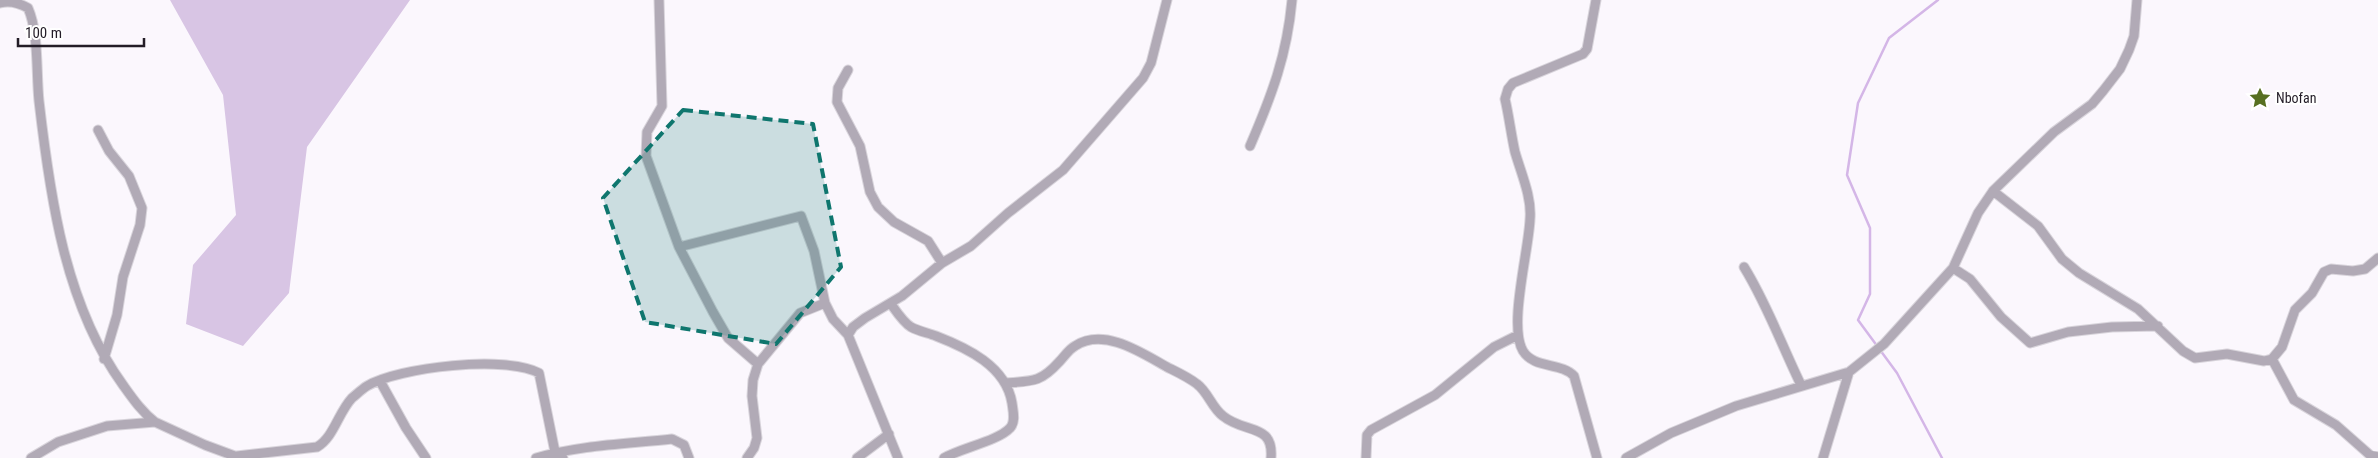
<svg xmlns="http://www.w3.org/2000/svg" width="2378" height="458" font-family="'Roboto Condensed',sans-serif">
<rect width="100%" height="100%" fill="#fbf7fd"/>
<path fill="#d8c5e4" d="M170 0H410L307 147 289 293 243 346 186 324 193 265 236 215 223 95Z"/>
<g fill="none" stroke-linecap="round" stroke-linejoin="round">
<path stroke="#d4b6e7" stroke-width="2.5" d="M1938 0 1889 38 1858 103 1847 175 1870 228V294L1858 320 1897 373 1942 458"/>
<g stroke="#d8d4db" stroke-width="11">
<path id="minor" d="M659 0 662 106 647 132 646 156 679 247 713 312 728 338 758 364
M1596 0 1587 49 1583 54 1513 83 1508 89 1505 99C1509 116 1511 134 1515 152 1521 173 1532 197 1530 219 1529 250 1508 326 1523 351 1534 369 1561 362 1574 376L1597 458
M0 3C10 0 19 3 28 8 39 33 36 72 39 101 50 197 65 305 123 385 133 399 142 412 155 422
M848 70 838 88 837 102 860 146 870 192 878 207 894 222 928 241 942 263
M98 130 109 151 129 176 142 208 140 225 123 277 117 315 104 359
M1250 146C1272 95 1287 55 1292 0
M1993 191 2038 226 2062 259 2079 273 2138 309 2183 351 2195 358 2227 354 2264 361 2272 359 2282 347 2295 310 2312 293 2324 272 2331 269 2353 271 2365 269 2378 258
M679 247 801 216 814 251 825 303 833 319 848 335
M1744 267C1767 304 1782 346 1801 385
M1953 268 1970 279 2001 317 2030 343 2068 332 2112 327 2158 326
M891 304C896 311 903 322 911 327 918 331 928 333 936 336 967 348 1006 366 1012 403 1013 411 1016 422 1010 428 998 441 961 448 944 458
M2272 359 2294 400 2336 425 2370 455 2378 457
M380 381 406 428 426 458
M1005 383C1032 381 1040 383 1059 362 1064 357 1069 349 1075 346 1104 327 1142 353 1167 367 1177 372 1188 377 1197 384 1208 392 1212 408 1223 416 1245 434 1274 423 1271 458
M237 456 317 447C334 437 338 413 352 398 357 394 362 389 367 386 399 367 506 355 539 373L555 452 563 458
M31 458 58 442 107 426 155 422 205 445 240 458
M536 458C580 445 627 444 672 439L684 445 689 458
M747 458 754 448 757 438 752 396 753 380 758 364 800 313 825 303
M857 458 889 434
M898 458 848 335 853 327 865 318 902 296 942 263 971 246 1008 213 1063 170 1143 78 1151 63 1167 0
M1366 458 1367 435 1371 430 1435 395 1494 347 1518 335
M1626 458 1671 433 1736 406 1849 372
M1823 458 1849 372 1884 344 1953 268 1978 213 1993 191 2054 132 2092 104 2103 91 2120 69 2129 50 2134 36 2137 0"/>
</g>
<use href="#minor" stroke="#b1aab6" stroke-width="9"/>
</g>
<path fill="#0f766e" fill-opacity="0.2" stroke="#0f766e" stroke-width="4" stroke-dasharray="10 6" stroke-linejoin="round" d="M683 110 813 124 841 267 776 344 645 322 603 198Z"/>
<defs>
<g id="sight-bare" transform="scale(1.725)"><path d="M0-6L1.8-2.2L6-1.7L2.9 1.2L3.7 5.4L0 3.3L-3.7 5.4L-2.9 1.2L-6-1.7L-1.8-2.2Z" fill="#576f21" stroke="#fff" stroke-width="2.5" paint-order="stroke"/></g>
</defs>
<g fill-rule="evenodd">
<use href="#sight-bare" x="2260" y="98"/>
</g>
<g text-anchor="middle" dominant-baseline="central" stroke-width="4" stroke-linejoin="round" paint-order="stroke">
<g font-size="14" fill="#231c27" stroke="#fff" text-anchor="start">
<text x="2276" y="98">Nbofan</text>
</g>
</g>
<path d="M18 38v8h126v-8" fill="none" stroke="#231c27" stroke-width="2.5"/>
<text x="25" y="38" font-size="15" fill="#231c27" stroke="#ffffff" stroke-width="4" paint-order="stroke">100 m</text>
</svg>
